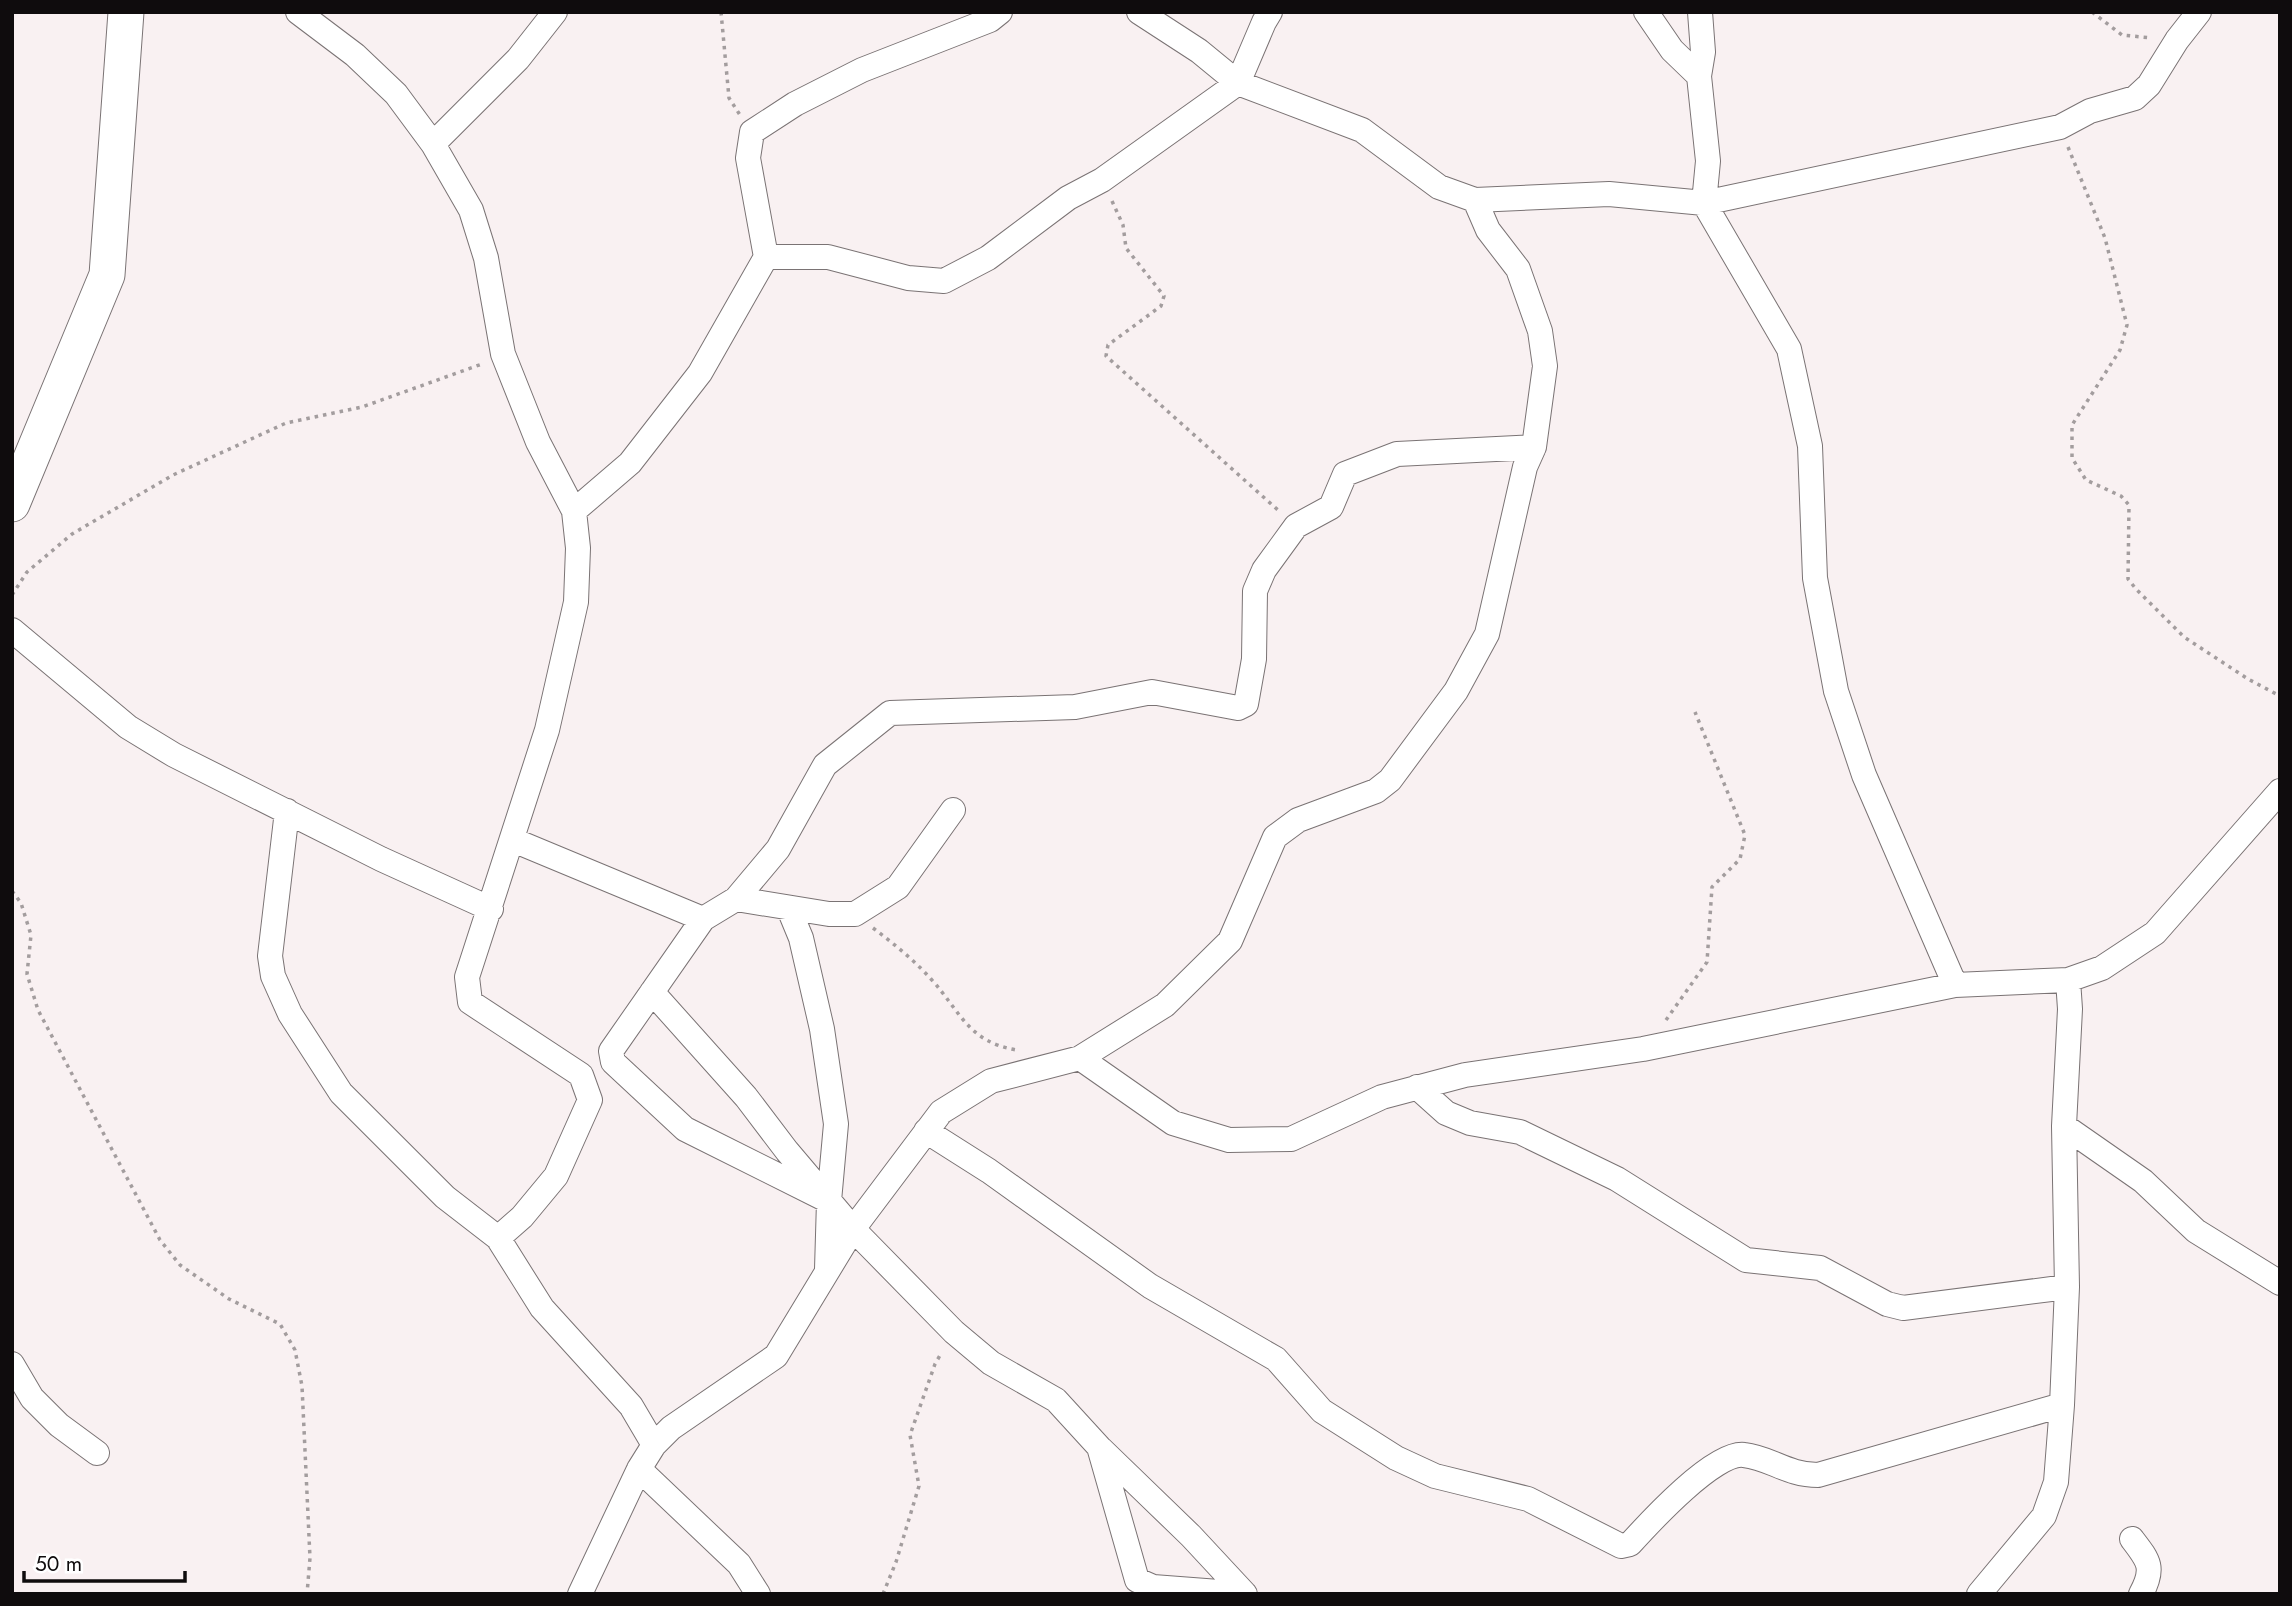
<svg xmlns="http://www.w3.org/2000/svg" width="2292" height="1606" font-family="Jost,sans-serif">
<rect width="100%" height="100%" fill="#f9f1f2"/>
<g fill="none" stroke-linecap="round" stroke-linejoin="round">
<g stroke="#7a7374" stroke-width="26">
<path id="street" d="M298 12 355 55 396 94 433 144 471 210 486 258 503 354 538 442 574 511 578 548 576 602 547 730 467 977 470 1002 581 1075 590 1100 556 1176 522 1217 498 1238
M1139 12 1199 51 1238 83 1362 130 1439 187 1475 200 1609 194 1704 203 2060 127 2090 111 2135 98 2149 85 2177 40 2199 12
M1646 12 1672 50 1699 76
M1700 12 1703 52 1699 76 1708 161 1704 203 1789 349 1810 446 1815 578 1836 691 1864 775 1955 985
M433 144 518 59 555 12
M766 257H828L908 278 944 281 988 258 1068 198 1102 180 1238 83 1264 22 1270 12
M574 511 630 463 700 373 766 257 748 158 752 132 795 104 862 70 990 20 1000 12
M12 630 128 727 174 755 381 859 491 909
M287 811 270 956 273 976 290 1014 341 1093 445 1197 498 1238 542 1308 631 1406 654 1445
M513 840 703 919
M736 899 829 914H855L898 887 953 810
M789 909 801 938 822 1029 836 1124 829 1201 827 1269
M652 992 746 1097 787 1151 853 1229 954 1332 991 1363 1056 1400 1099 1447 1137 1580 1153 1587 1245 1594
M1080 1058 1173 1123 1229 1140 1291 1139 1382 1097 1465 1075 1643 1049 1955 985 2068 980 2102 968 2155 933 2280 791
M1417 1087 1446 1113 1470 1123 1520 1132 1617 1179 1746 1260 1820 1268 1887 1304 1903 1308 2067 1287
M2064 1126 2143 1181 2196 1231 2280 1283
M926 1131 989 1171 1150 1286 1276 1359 1322 1411 1396 1458 1435 1476 1528 1499 1621 1546 1630 1544C1650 1522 1715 1451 1744 1455 1771 1458 1787 1475 1818 1475L2062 1405
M829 1201 685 1129 613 1062 611 1051 703 919 736 899 778 849 825 765 890 713 1075 707 1152 692 1238 708 1246 704 1254 659 1255 591 1264 570 1296 526 1331 507 1345 474 1397 454 1534 447 1545 366 1540 331 1518 269 1488 230 1475 200
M12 1364 32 1398 59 1425 97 1453
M1101 1449 1191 1536 1244 1593
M639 1469 739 1564 758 1594
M2132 1539C2149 1561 2155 1568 2141 1594
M580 1594 639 1469 654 1445 671 1428 776 1356 853 1229 941 1112 991 1081 1080 1058 1165 1005 1230 941 1275 837 1298 820 1376 791 1390 780 1456 691 1487 634 1525 467 1534 447
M1979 1594 2044 1516 2056 1482 2062 1405 2067 1287 2064 1126 2070 1009 2068 980"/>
</g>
<g stroke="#7a7374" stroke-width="37">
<path id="secondary" d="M12 504 107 275 126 12"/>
</g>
<path stroke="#a39d9e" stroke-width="3.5" stroke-dasharray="3.5 5" stroke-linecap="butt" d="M721 12 729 98 740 115
M2092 12 2122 35 2152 38
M2068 147 2105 238 2127 325 2120 350 2072 425V458L2086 480 2121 496 2129 505 2128 579 2136 589 2184 637 2248 679 2280 696
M1112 201 1123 225 1126 248 1164 296 1161 306 1108 345 1106 356 1279 511
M12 595 27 572 72 534 173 475 286 423 362 407 482 364
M12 891 21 903 31 935 27 974 38 1010 160 1240 180 1265 229 1299 280 1324 295 1350 302 1386 310 1558 307 1594
M873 928C894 944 914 960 931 979 961 1012 967 1041 1016 1050
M1666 1020 1707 962 1712 887 1740 859 1745 835 1695 712
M883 1594 896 1562 919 1486 910 1435 935 1364 942 1352"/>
<use href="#street" stroke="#fff" stroke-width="24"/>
<use href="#secondary" stroke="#fff" stroke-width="35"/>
</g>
<rect width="2292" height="1606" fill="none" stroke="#0f0c0d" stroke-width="28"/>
<path d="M24 1571v10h161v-10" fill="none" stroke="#0f0c0d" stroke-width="3.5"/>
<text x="35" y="1571" font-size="21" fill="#0f0c0d" stroke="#ffffff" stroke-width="5" paint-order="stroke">50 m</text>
</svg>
